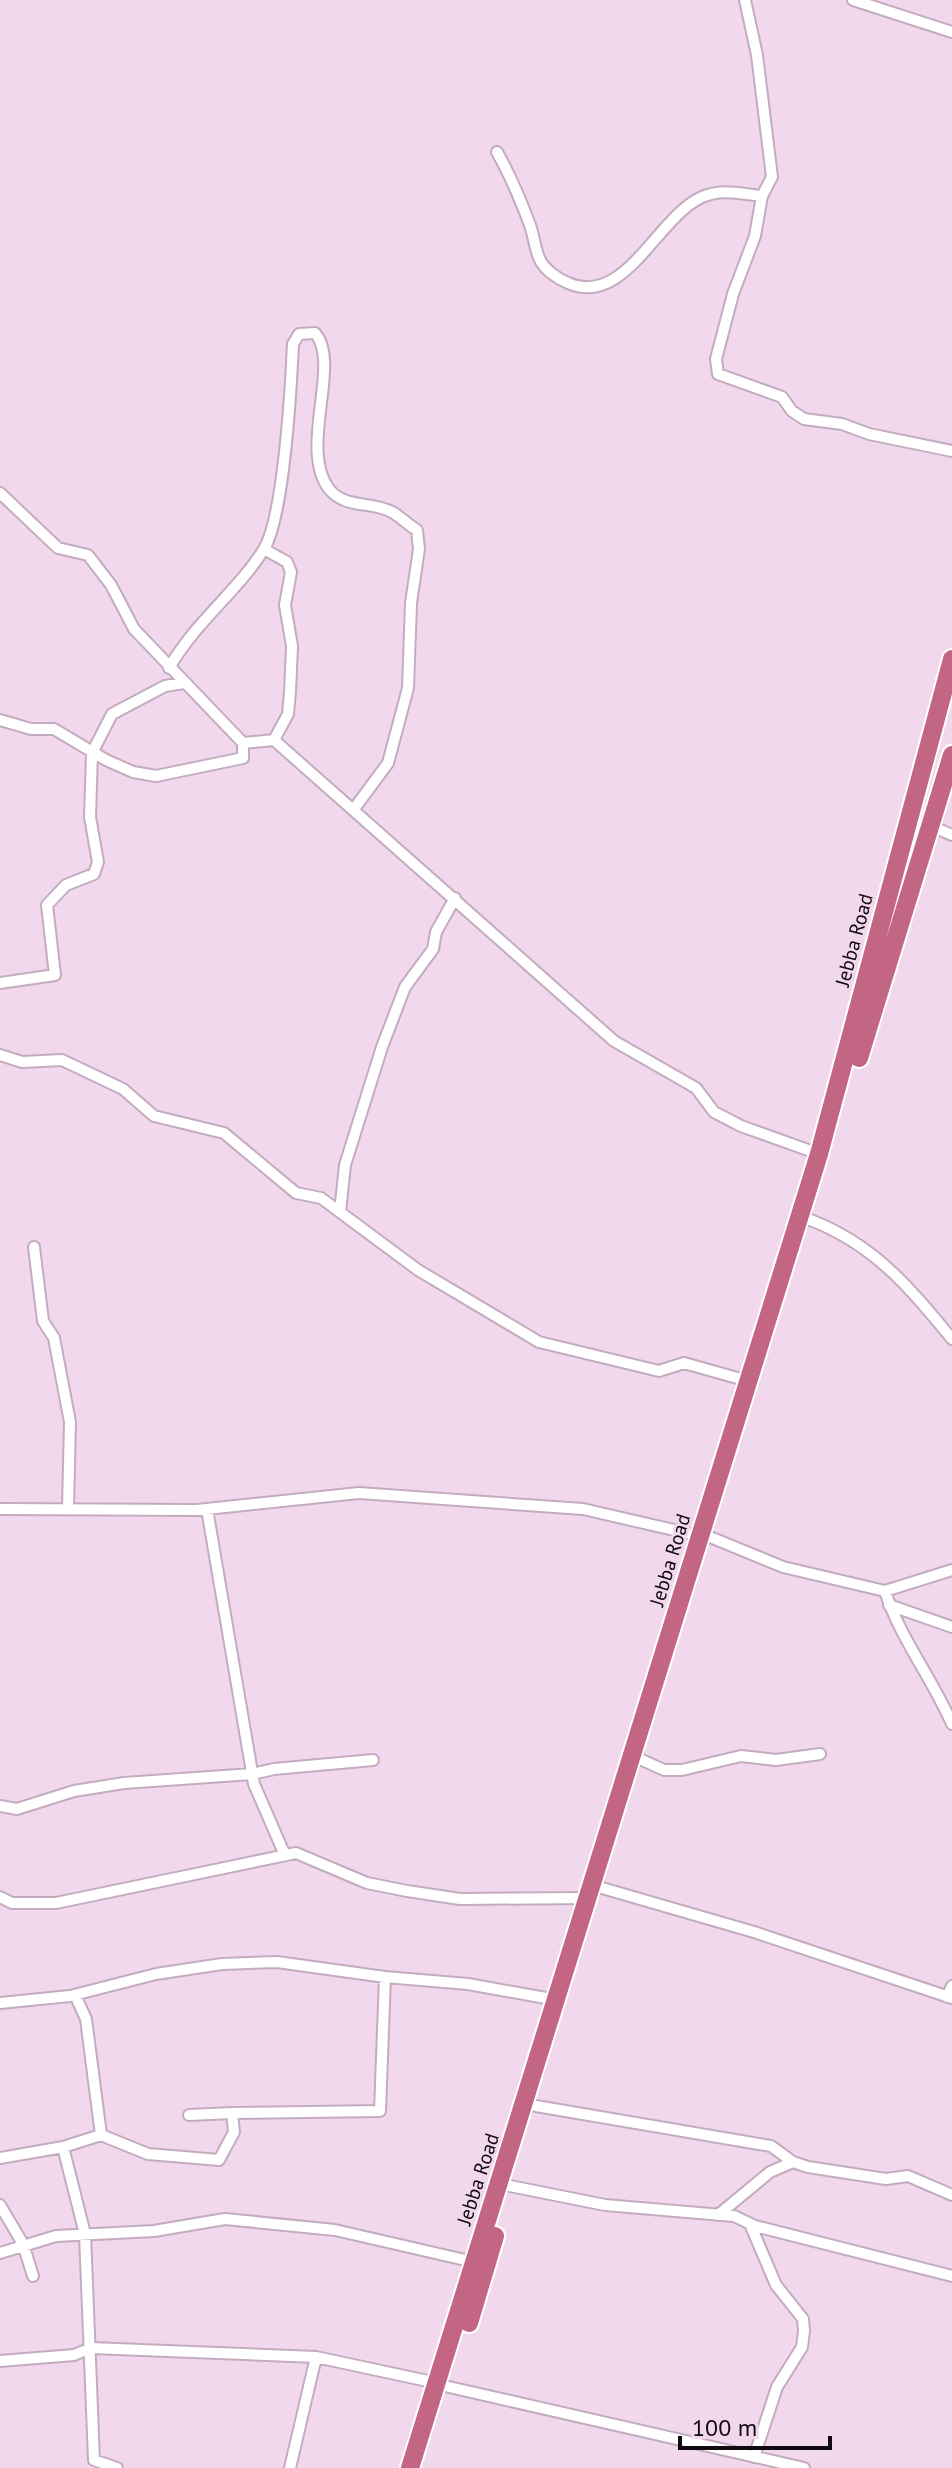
<svg xmlns="http://www.w3.org/2000/svg" width="952" height="2468" font-family="'PT Sans',sans-serif">
<rect width="100%" height="100%" fill="#f1d8ed"/>
<g fill="none" stroke-linecap="round" stroke-linejoin="round">
<g stroke="#c4acc0" stroke-width="14">
<path id="street" d="M745 0 757 55 772 177 762 196 755 236 733 294 716 359 718 374 782 397 792 411 804 419 842 424 869 434 952 451
M853 0 952 32
M497 152C510 175 521 201 530 225 534 236 535 250 540 260 545 270 558 279 568 283 625 308 657 217 702 197 722 188 742 194 762 196
M0 493 58 548 88 555 111 585 134 629 243 743 274 740 614 1041 696 1088 714 1112 741 1126 819 1154
M264 549 287 562 291 572 285 605 292 646 290 692 288 714 274 740
M169 668C196 621 239 590 264 549 284 515 291 387 293 344L299 334 315 333C342 363 298 448 329 489 345 509 372 501 392 512 401 517 408 525 417 530L419 549 411 603 408 688 388 763 354 809
M0 720 31 729H54L106 760 133 772 156 776 243 758V743
M931 826 952 835
M0 983 55 975 47 905 66 885 94 874 98 862 90 817 92 753 112 714 165 686 184 683
M0 1055 22 1062 62 1060 123 1089 154 1116 224 1133 296 1193 321 1198 418 1270 539 1342 659 1371 684 1363 748 1381
M340 1212 345 1165 382 1047 405 987 433 949 436 932 455 898
M808 1219C874 1244 908 1286 952 1339
M34 1247 43 1321 54 1338 70 1422 68 1508
M0 1509 197 1510 359 1493 583 1509 700 1536
M207 1509 254 1784 284 1853
M710 1537 783 1567 885 1591 952 1570
M885 1591C900 1638 932 1678 952 1724
M889 1605 952 1627
M642 1760 664 1770H682L741 1756 776 1760 820 1754
M0 1806 17 1809 74 1791 124 1783 252 1774 274 1769 373 1760
M602 1888 754 1932 952 1998
M0 1897 12 1903H56L296 1853 367 1883 407 1891 460 1899 588 1898
M75 1995 86 2019 101 2135 148 2154 219 2160 234 2132 232 2113 189 2115
M947 1997 952 1986
M0 2003 70 1996 156 1974 222 1964 277 1962 385 1977 468 1984 557 2000
M536 2106 771 2146 793 2162 808 2167 886 2179 908 2176 952 2195
M232 2113 380 2111 385 1977
M63 2147 85 2234 94 2460 117 2468
M0 2158 63 2147 101 2135
M510 2186 605 2205 734 2216 755 2226 952 2276
M0 2205 23 2244 33 2276
M718 2215 770 2172 793 2162
M750 2224 776 2285 803 2319 804 2331 802 2347 777 2387 754 2457
M0 2253 56 2236 154 2231 225 2219 335 2230 474 2262
M316 2357 437 2383
M0 2361 74 2355 91 2348 316 2357 290 2468
M449 2387 804 2468"/>
</g>
<g stroke="#fff" stroke-width="22">
<path id="highway" d="M859 1058 952 755
M469 2323 495 2236
M410 2468 819 1154 952 659"/>
</g>
<use href="#street" stroke="#fff" stroke-width="10"/>
<use href="#highway" stroke="#c26684" stroke-width="18"/>
</g>
<g text-anchor="middle" dominant-baseline="central" stroke-width="6" stroke-linejoin="round" paint-order="stroke">
<g font-size="20" fill="#110910" stroke="#f1d8ed">
<text transform="translate(854 940) rotate(-75)">Jebba Road</text>
<text transform="translate(670 1560) rotate(-73)">Jebba Road</text>
<text transform="translate(478 2179) rotate(-72)">Jebba Road</text>
</g>
</g>
<path d="M680 2436v12h150v-12" fill="none" stroke="#110910" stroke-width="4"/>
<text x="692" y="2436" font-size="24" fill="#110910" stroke="#f1d8ed" stroke-width="6" paint-order="stroke">100 m</text>
</svg>
